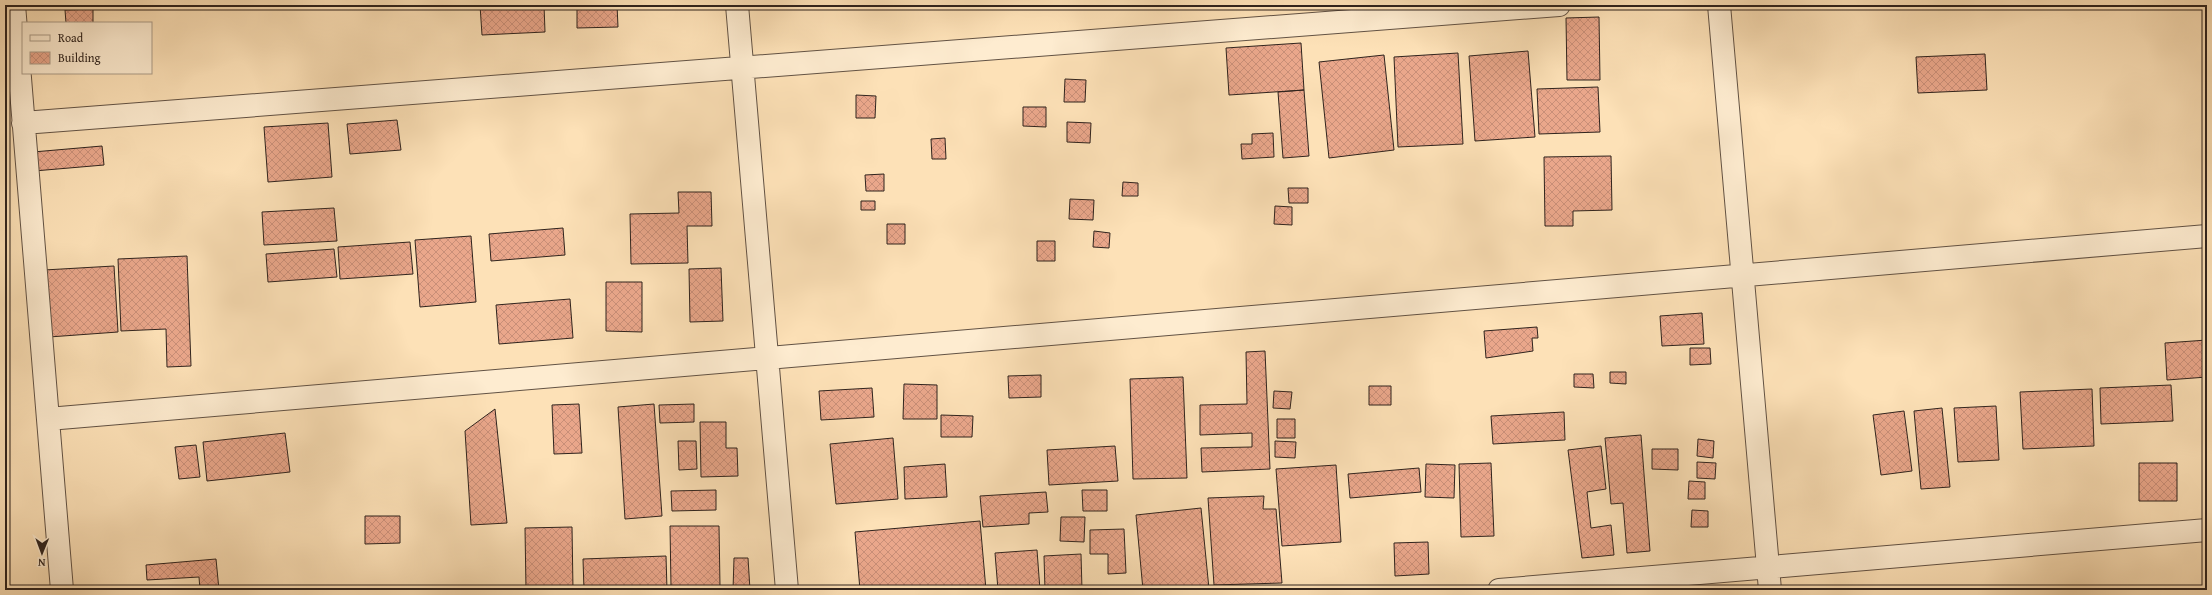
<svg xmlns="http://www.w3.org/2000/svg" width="2212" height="595" font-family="'Gentium Book Plus',serif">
<defs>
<pattern id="building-cross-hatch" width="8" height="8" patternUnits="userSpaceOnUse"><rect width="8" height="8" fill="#eaa78b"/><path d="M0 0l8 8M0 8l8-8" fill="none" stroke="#c98f78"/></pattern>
</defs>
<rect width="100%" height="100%" fill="#fde1b7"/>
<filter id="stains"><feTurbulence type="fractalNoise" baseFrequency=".005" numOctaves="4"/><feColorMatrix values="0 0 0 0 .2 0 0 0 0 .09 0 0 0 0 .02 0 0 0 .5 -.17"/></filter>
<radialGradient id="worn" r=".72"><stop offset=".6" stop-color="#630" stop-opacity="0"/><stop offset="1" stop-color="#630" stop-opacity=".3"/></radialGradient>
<path fill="url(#building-cross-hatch)" stroke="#2f231d" d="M480 5H544L545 32 482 35Z
M577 5H617L618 27 577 28Z
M1909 5H1958V8L1909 9Z
M93 9V23H66L65 10Z
M1599 17 1600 80H1567L1566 18Z
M1301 43 1304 90 1229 95 1226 48Z
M1528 51 1535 137 1475 141 1469 56Z
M1458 53 1463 144 1398 147 1394 57Z
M1985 54 1987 90 1918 93 1916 57Z
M1384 55 1394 150 1329 158 1319 62Z
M1065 79 1086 80 1085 102H1064Z
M1598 87 1600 132 1539 134 1537 89Z
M1304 90 1309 156 1283 158 1278 92Z
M856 95 876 96 875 118H856Z
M1023 107H1046V127L1023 126Z
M397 120 401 150 350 154 347 124Z
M1067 122 1091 123 1090 143 1067 142Z
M328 123 332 177 268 182 264 127Z
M1273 133 1274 157 1242 159 1241 144H1252V134Z
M945 138 946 159H932L931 139Z
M102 146 104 165 34 171 33 152Z
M1611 156 1612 210 1573 211V226H1545L1544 157Z
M884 174V191H866L865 175Z
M1123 182 1138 183V196H1122Z
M1288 188H1308V203H1289Z
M678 192H711L712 226H687L688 263 631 264 630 214 679 213Z
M1070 199 1094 200 1093 220 1069 219Z
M861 201H875V210H861Z
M1275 206 1292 207V225L1274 224Z
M334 208 337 241 264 245 262 212Z
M887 224H905V244H887Z
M563 228 565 255 491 261 489 234Z
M1094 231 1110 233 1109 248 1093 247Z
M471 236 476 302 420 307 415 240Z
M1037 241H1055V261H1037Z
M410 242 413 274 340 279 338 247Z
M334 249 337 277 268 282 266 254Z
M187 256 191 366 167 367 166 329 121 331 118 259Z
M114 266 118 332 49 337 44 270Z
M721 268 723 321 690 322 689 269Z
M606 282H642V332L606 331Z
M570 299 573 338 499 344 496 305Z
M1702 313 1704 344 1662 346 1660 316Z
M1537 327 1538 338H1532L1533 351 1486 358 1484 331Z
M2207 340V377L2167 380 2165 343Z
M1690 348H1710L1711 364 1690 365Z
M1265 351 1270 469 1202 472 1201 448 1252 447V433L1200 435V405L1247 404 1246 352Z
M1610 372H1626V384L1610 383Z
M1574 374H1593L1594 388 1574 387Z
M1041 375V397L1009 398 1008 376Z
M1183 377 1187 478 1133 479 1130 379Z
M904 384 937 385V419H903Z
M2171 385 2173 421 2101 424 2100 388Z
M1369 386H1391V405H1369Z
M872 388 874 417 821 420 819 391Z
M2092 389 2094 446 2023 449 2020 392Z
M1274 391 1292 392 1290 409 1273 408Z
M579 404 582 453 554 454 552 405Z
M654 404 662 516 625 519 618 407Z
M694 404V422L660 423 659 405Z
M1996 406 1999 460 1958 462 1954 408Z
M1942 408 1950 487 1921 489 1914 411Z
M495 409 507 523 471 525 465 431Z
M1904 411 1912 471 1881 475 1873 415Z
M1564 412 1565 440 1493 444 1491 416Z
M941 415 973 416 972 437H941Z
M1277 419H1295V438H1277Z
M700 422H726V448H737L738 476 701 477Z
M285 433 290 472 207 481 203 442Z
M1641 435 1650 551 1627 553 1623 503 1611 504 1605 438Z
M893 438 898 499 836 504 830 444Z
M1698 439 1714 441 1713 458 1697 456Z
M678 441H696L697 469 679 470Z
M1275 441 1296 442 1295 458 1275 457Z
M196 445 200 477 179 479 175 447Z
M1115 446 1118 481 1049 485 1047 450Z
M1601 446 1606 489 1587 492 1591 528 1611 525 1614 555 1582 558 1568 450Z
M1652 449H1678V470L1652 469Z
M1697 462 1716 463 1715 479 1697 478Z
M1491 463 1494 536 1461 537 1459 464Z
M2139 463H2177V501H2139Z
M945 464 947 497 905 499 904 467Z
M1426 464 1455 465 1454 498 1425 497Z
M1336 465 1341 542 1282 546 1276 469Z
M1419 468 1421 492 1350 498 1348 474Z
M1689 481 1705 482V499H1688Z
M716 490V510L672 511 671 491Z
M1082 490H1107V511H1083Z
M1046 492 1048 512 1029 513V524L983 527 980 496Z
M1264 496 1263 509H1276L1282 583 1214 585 1208 498Z
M1201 508 1209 589 1143 590 1136 515Z
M1692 510 1708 511V527H1691Z
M365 516H400V543L365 544Z
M1061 517H1085L1084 542 1060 541Z
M980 521 986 590H860L855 532Z
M670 526H719L720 586 671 587Z
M572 527 573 590H526L525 528Z
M1124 529 1126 573 1108 574V554H1090V530Z
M1428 542 1429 574 1395 576 1394 543Z
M1037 550 1040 590H998L995 553Z
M1081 554 1082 590H1045L1044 556Z
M666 556 667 590H584L583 559Z
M734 558H748L750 590H733Z
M216 559 219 590H200L199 577 147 580 146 565Z"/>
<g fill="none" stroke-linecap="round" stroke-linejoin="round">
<g stroke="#625244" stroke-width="24">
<path id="minor" d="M14 5 62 590
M737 5 787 590
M1719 5 1770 590
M23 123 1559 5
M48 419 2207 236
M1499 590 2207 530"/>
</g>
<use href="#minor" stroke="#feecd0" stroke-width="22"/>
</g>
<rect width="2212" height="595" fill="none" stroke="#fde1b7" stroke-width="20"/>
<rect x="6" y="6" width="2200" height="583" fill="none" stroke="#2f231d" stroke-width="2"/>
<rect x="10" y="10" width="2192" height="575" fill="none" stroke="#2f231d"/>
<rect x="22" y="22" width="130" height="52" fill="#feecd0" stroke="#ab9c88"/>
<rect x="30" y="35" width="20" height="6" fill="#feecd0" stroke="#ab9c88"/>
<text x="58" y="42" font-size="12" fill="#2f231d">Road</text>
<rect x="30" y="52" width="20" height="12" fill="url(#building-cross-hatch)" stroke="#ab9c88"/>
<text x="58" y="62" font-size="12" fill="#2f231d">Building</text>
<g transform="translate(42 553) rotate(181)" stroke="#feecd0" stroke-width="3" paint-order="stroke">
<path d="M0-3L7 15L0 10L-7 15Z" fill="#2f231d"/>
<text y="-6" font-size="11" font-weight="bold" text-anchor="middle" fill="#2f231d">N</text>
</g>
<rect width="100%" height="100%" filter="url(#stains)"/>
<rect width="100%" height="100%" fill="url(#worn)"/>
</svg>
